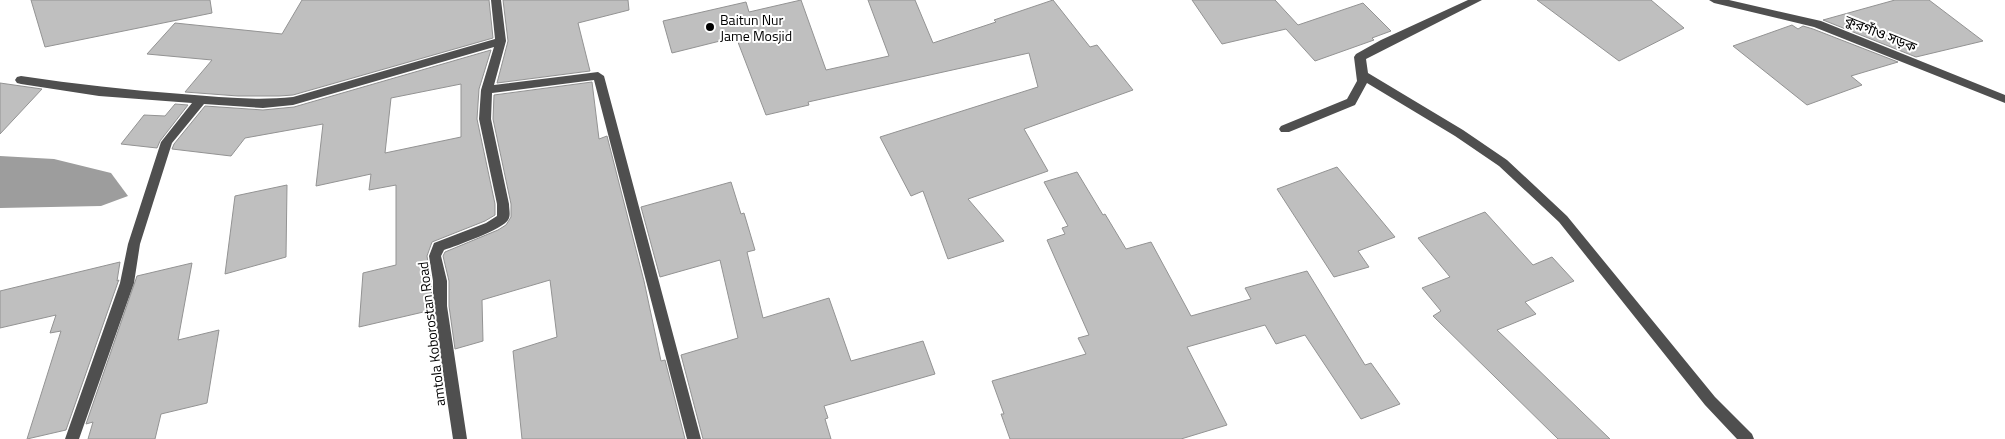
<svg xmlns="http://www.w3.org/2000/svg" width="2005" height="439" font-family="'Titillium Web','Noto Sans Bengali',sans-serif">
<rect width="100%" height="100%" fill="#fff"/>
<path fill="#9d9d9d" d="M0 156 54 159 111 173 128 196 101 206 0 208Z"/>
<path fill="#bfbfbf" stroke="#939393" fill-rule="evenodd" d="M31 0H210L212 13 45 47Z
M302 0H489L493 38 293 95 279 96H238L185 92 212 60 147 54 175 23 282 34Z
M503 0H628L629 10 578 23 590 71 497 83 508 41Z
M801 0 826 70 889 56 868 0H915L933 43 996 22 994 20 1053 0 1090 47 1097 45 1133 90 1024 129 1048 171 968 199 1004 241 948 259 923 191 911 196 880 137 1038 87 1029 53 808 102 809 105 766 115 736 37 672 53 663 21 746 2 749 12Z
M1192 0H1275L1298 25 1363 3 1391 31 1372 38 1374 40 1315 61 1286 29 1222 44Z
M1537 0H1651L1684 28 1619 61Z
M1895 0H1929L1983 41 1916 57 1823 20Z
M1792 25 1798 29 1803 26 1813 29 1898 62 1851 76 1862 85 1807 105 1733 46Z
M491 50 479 89 477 119 495 204V215L485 221 432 242 427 256 431 281 432 310 359 327 363 273 396 265V185L369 190 371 174 316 186 323 124 245 138 231 156 172 149 174 144 205 106 263 110 294 107ZM461 84V137L385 153 391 98Z
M592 82 599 139 607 136 644 281 661 361 665 360 685 439H522L513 351 557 337 550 280 482 300 483 341 455 349 449 306V281L443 256 445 252 498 230 506 225 511 217V204L493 119 494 95Z
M0 83 42 89 0 134Z
M175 104 188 105 160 141 157 148 121 144 144 115 165 116Z
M1337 167 1395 237 1358 251 1369 267 1334 277 1277 189Z
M1077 172 1103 215 1105 214 1126 249 1151 242 1191 316 1251 299 1245 288 1307 271 1365 365 1371 363 1400 404 1361 419 1305 335 1276 344 1265 325 1187 347 1227 425 1181 439H1010L1001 414H1004L992 381 1086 354 1078 338 1089 335 1047 240 1065 234 1062 228 1068 226 1044 182Z
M731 182 741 214 744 213 755 250 747 252 763 318 829 298 851 361 923 341 935 374 824 406 828 418 825 419 831 439H703L681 355 738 338 720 260 660 277 641 207Z
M287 185 286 257 225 274 235 196Z
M1485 212 1533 265 1552 257 1574 281 1525 302 1536 314 1497 330 1610 439H1558L1433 316 1441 311 1422 288 1450 277 1418 238Z
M120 262 117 281 119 280 118 282 66 430 27 439 61 331 50 333 56 315 0 328V291Z
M192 263 178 340 219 330 207 403 161 414 155 439H88L93 422 86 424 137 276Z"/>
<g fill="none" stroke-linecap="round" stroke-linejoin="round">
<path fill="#4f4f4f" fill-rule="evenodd" d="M491 0H501L506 41 494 85 598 72 604 76 701 439H687L594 80 492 93 491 119 509 204C509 209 511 216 508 220 503 229 456 246 444 250L441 256 447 281V306L467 439H453L433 306V281L429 256 434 243 486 223 497 216V204L479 119 481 90 494 47 293 105 263 108 204 104 172 143 140 244 134 283 79 439H65L120 283 128 244 161 142 192 103 99 96 21 84 17 83 15 80 17 77 21 76C75 84 128 90 182 94 219 97 256 101 293 97L495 39Z
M1468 0H1482L1366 59 1368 73 1463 130 1507 160 1567 216 1715 397 1752 434 1754 439H1737L1705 405 1559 222 1499 166 1455 136 1367 83 1355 105 1289 132H1281L1279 129 1281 126 1347 99 1357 81 1354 57 1356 54 1381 40Z
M1709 0H1729L1821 21 2005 95V103L1814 27 1714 3Z"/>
</g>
<circle fill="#000" stroke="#fff" stroke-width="2" cx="710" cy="27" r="5"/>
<g text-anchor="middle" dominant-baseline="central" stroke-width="4" stroke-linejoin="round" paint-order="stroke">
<g font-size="14" fill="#000" stroke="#fff" text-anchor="start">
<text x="720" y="19">Baitun Nur<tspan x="720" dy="16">Jame Mosjid</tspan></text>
</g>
<g font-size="14" fill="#000" stroke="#fff">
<text transform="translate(1881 33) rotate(22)">কুরগাঁও সড়ক</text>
<text transform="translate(431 334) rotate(-97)">amtola Koborostan Road</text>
</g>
</g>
</svg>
